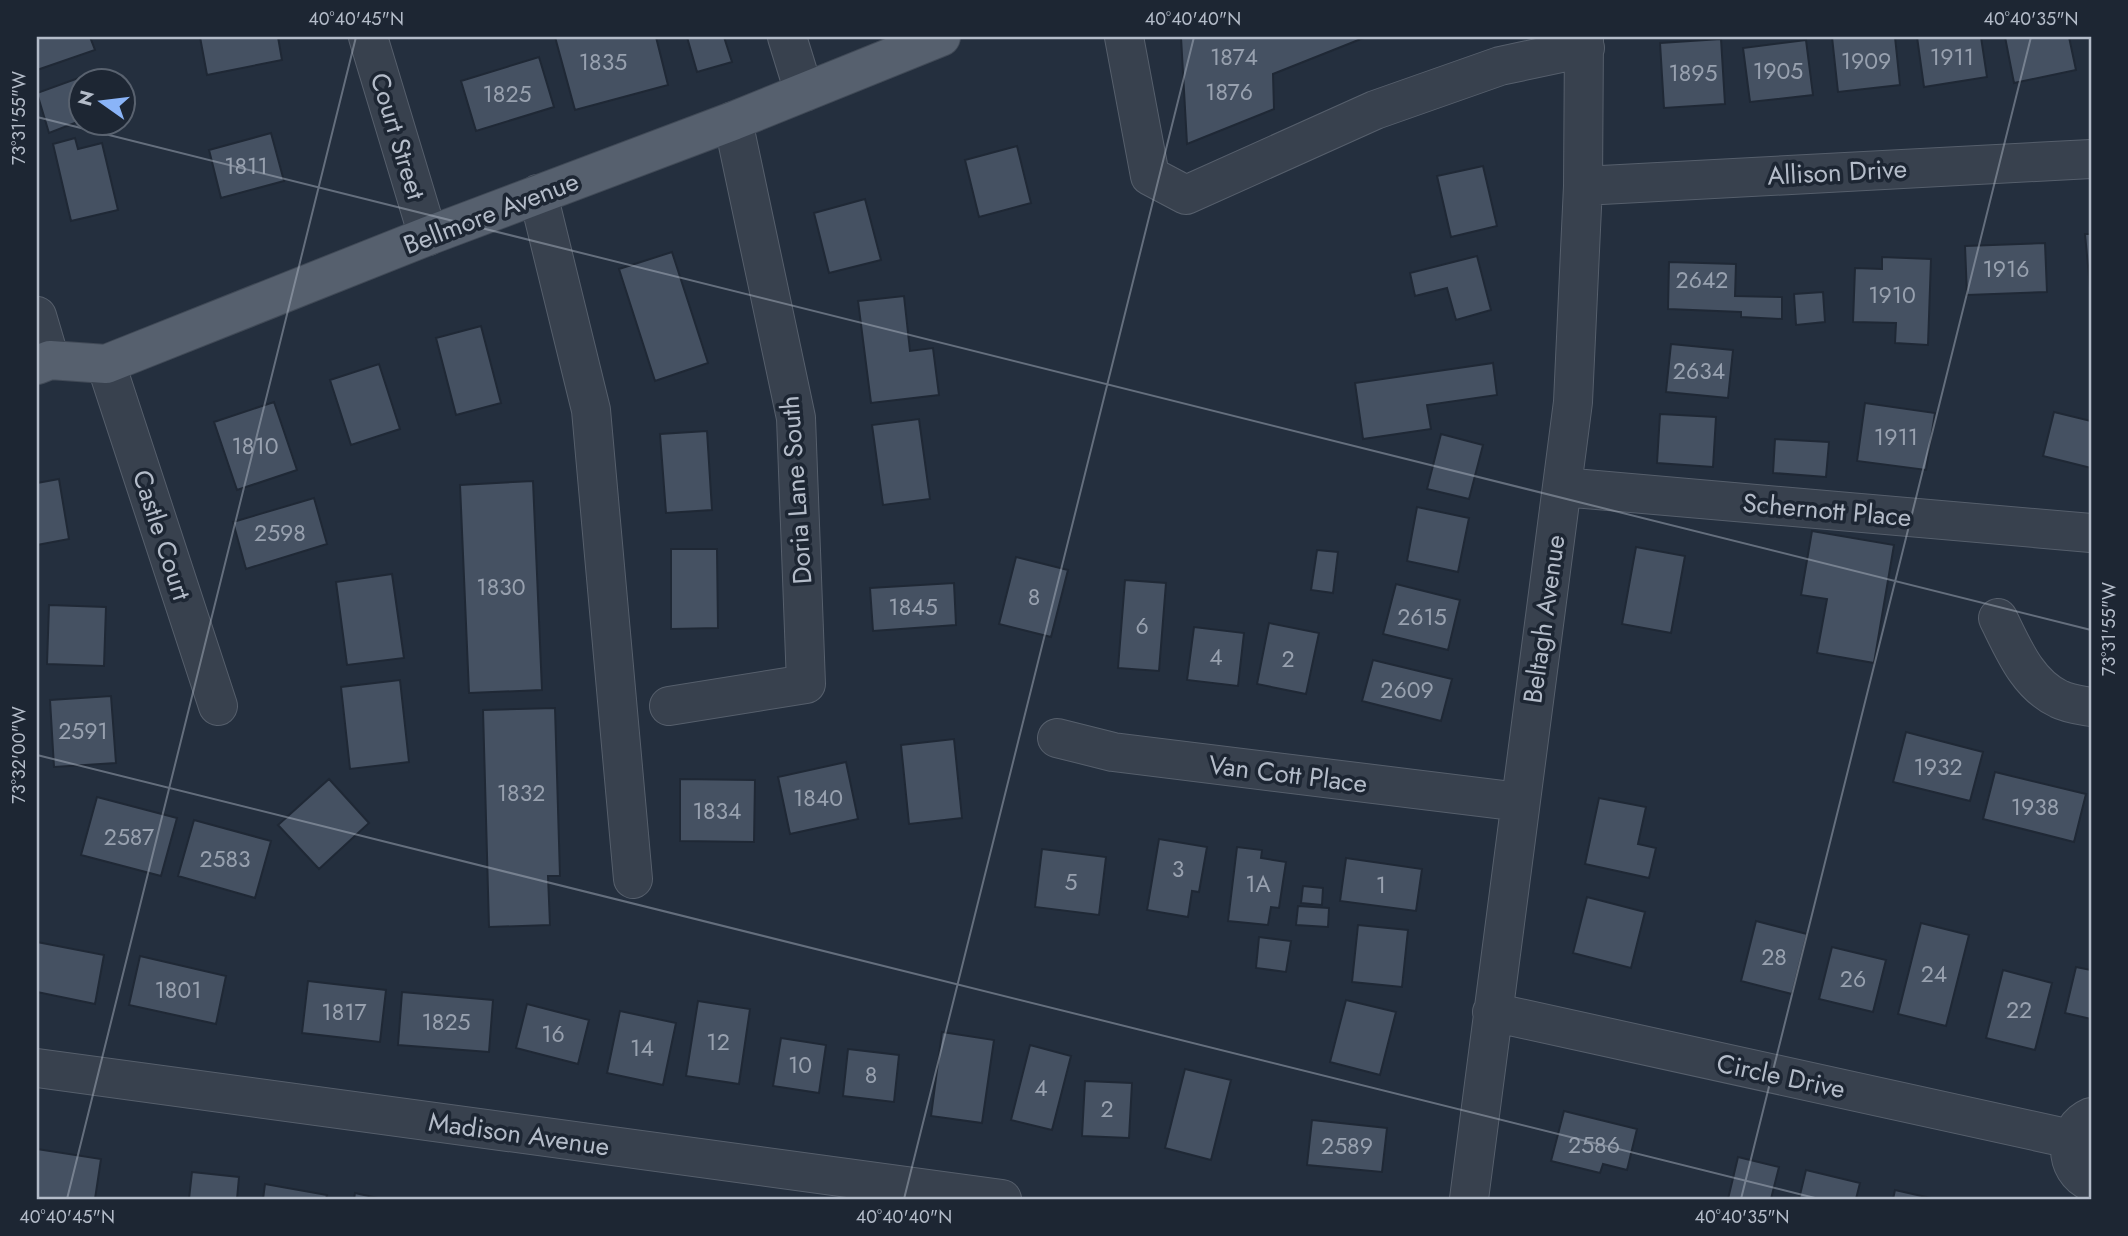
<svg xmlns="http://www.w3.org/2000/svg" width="2128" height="1236" font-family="Jost,sans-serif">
<rect width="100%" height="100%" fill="#242f3e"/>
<path fill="#455162" stroke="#1f2835" stroke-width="2" d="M37 37H90L95 50 37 70Z
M200 37H278L282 60 207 75Z
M555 37H656L668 85 575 110Z
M687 37H724L732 62 697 72Z
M1181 37H1366L1273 74 1274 109 1187 144Z
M1832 37H1895L1900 85 1838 92Z
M1917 37H1981L1987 77 1924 87Z
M2005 37H2069L2076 70 2014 83Z
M1721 39 1725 104 1664 108 1660 43Z
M1806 40 1813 95 1750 102 1743 48Z
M539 57 554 107 476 131 461 81Z
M95 72 98 80H80V121L49 133 37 93Z
M271 133 284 181 221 198 209 150Z
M75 138 78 149 102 143 118 210 71 221 53 144Z
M1017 146 1031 203 979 217 965 160Z
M1483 166 1497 226 1451 237 1437 176Z
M865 199 881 260 829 273 814 213Z
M2085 234H2091V297Z
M2045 243 2047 292 1967 295 1965 246Z
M672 252 708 363 655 381 619 269Z
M1477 256 1491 310 1456 320 1447 288 1415 296 1410 273Z
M1882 257 1931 259 1928 345 1895 343 1896 323 1853 322 1855 268 1882 269Z
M1669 262 1736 264 1735 296 1782 297V319L1741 317V312L1668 309Z
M1823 292 1825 322 1796 325 1794 294Z
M904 296 910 351 933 348 939 395 871 403 858 301Z
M481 326 501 403 456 415 436 338Z
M1671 344 1733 350 1728 398 1666 392Z
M1493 363 1497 395 1427 405 1431 429 1363 439 1355 383Z
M379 364 400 429 351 445 330 380Z
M274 402 297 470 237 490 214 422Z
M1865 403 1935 413 1926 470 1857 461Z
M2054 412 2091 421V468L2043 456Z
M1660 414 1716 417 1713 467 1657 463Z
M919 419 930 499 883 505 872 425Z
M707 431 712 510 666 513 660 434Z
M1441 434 1483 445 1469 499 1427 489Z
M1775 439 1829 442 1826 477 1773 473Z
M59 479 69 539 37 545V483Z
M533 481 542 690 469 693 460 485Z
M314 498 327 544 246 569 233 522Z
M1417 507 1469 518 1458 572 1407 561Z
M1812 531 1894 545 1874 663 1817 653 1827 599 1801 595Z
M1636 547 1685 556 1671 633 1622 624Z
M671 549H717L718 628 671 629Z
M1317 550 1338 552 1333 593 1311 590Z
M1016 557 1068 570 1051 637 999 624Z
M392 574 404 658 347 665 336 582Z
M1125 580 1166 583 1159 671 1118 668Z
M954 583 956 625 873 631 870 588Z
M1396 584 1460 600 1448 650 1383 634Z
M49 605 106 607 104 666 47 664Z
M1269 623 1319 633 1306 694 1257 684Z
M1194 627 1244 633 1238 686 1187 680Z
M1373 660 1452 679 1441 721 1362 701Z
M400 680 409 762 350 769 341 687Z
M111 696 116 763 54 767 50 700Z
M555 708 560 876H548L550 925 489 927 483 710Z
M1906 732 1983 752 1970 801 1893 782Z
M954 739 962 818 909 824 901 745Z
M846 762 858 819 790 834 778 777Z
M1995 772 2086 794 2074 842 1983 819Z
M329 779 369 823 319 869 278 825Z
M680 779 755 780 754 842 680 841Z
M97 797 177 818 161 876 81 855Z
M1599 798 1646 807 1638 844 1656 848 1649 878 1585 864Z
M194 820 271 841 255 898 178 876Z
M1159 839 1207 847 1199 892 1192 891 1188 917 1147 910Z
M1237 847 1262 850 1261 858 1286 862 1279 908 1271 907 1268 925 1228 921Z
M1042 849 1106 857 1099 915 1035 907Z
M1346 858 1422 869 1416 911 1340 901Z
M1303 886 1323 888 1322 905 1301 903Z
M1587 897 1645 912 1631 968 1573 953Z
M1298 906 1329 908 1328 927 1296 925Z
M1756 921 1807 934 1792 994 1741 981Z
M1921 923 1969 935 1946 1026 1898 1014Z
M1358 925 1408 930 1402 987 1352 982Z
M1259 937 1291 941 1286 972 1256 968Z
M37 942 104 955 95 1004 37 992Z
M1832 947 1886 960 1873 1012 1819 999Z
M140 956 226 976 216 1024 129 1005Z
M2076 967 2091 970V1019L2065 1013Z
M2003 970 2052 983 2035 1050 1986 1038Z
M308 981 386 990 380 1042 302 1033Z
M402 992 493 1000 489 1052 398 1045Z
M1346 1000 1396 1012 1380 1075 1330 1062Z
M698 1001 750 1009 739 1084 686 1076Z
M527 1004 589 1020 578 1064 516 1048Z
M620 1011 676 1023 663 1085 607 1073Z
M942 1032 994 1040 982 1123 931 1116Z
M781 1038 826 1045 819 1093 773 1086Z
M1030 1045 1071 1056 1052 1130 1011 1120Z
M848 1049 899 1055 894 1102 843 1096Z
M1185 1069 1231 1080 1211 1160 1165 1148Z
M1085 1081 1132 1083 1129 1138 1082 1136Z
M1564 1111 1637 1129 1627 1170 1603 1164 1600 1173 1551 1161Z
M1312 1120 1387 1128 1382 1172 1307 1165Z
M37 1149 101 1159 95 1199H37Z
M1738 1157 1779 1167 1771 1199H1728Z
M1806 1170 1860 1183 1856 1199H1799Z
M192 1172 239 1177 237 1199H189Z
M265 1184 327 1195 326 1199H263Z
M1895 1190 1935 1199H1893Z
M355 1193 382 1199H354Z"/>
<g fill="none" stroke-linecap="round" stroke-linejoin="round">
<g stroke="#565f6c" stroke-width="40">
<path id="minor" d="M368 37 428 236
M787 37 804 92
M1124 37 1150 176 1186 195 1375 110 1500 66 1585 48
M1583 186 2091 159
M538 194 591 410 633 879
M37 316 50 360
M106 364 218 706
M1562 487 2091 533
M1998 618C2013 648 2027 684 2059 699 2069 704 2081 705 2091 707
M669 706 806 684 796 418 733 121
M1057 738 1113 752 1520 802
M1492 1012 2071 1139
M37 1068 1002 1199
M2091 1117C2063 1129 2063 1170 2091 1182
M1469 1199 1573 402 1583 186 1584 37"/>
</g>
<g stroke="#414a57" stroke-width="40">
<path id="major" d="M37 365 50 360 106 364 428 236 733 121 941 37"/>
</g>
<use href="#minor" stroke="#38414e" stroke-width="38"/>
<use href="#major" stroke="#56606e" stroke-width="38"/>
</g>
<path fill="none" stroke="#b4bcc9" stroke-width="2" stroke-opacity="0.45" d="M37 117 2091 630M37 755 1819 1199M67 1199 356 37M904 1199 1194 37M1741 1199 2031 37"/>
<g text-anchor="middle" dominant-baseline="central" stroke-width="7" stroke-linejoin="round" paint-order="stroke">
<g font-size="23" fill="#98a1af">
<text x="1234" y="57">1874</text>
<text x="1952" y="57">1911</text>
<text x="1866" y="61">1909</text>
<text x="603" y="62">1835</text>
<text x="1778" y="71">1905</text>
<text x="1693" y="73">1895</text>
<text x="1229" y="92">1876</text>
<text x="507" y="94">1825</text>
<text x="246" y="166">1811</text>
<text x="2006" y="269">1916</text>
<text x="1702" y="280">2642</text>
<text x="1892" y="295">1910</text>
<text x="1699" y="371">2634</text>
<text x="1896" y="437">1911</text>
<text x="255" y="446">1810</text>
<text x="280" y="533">2598</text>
<text x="501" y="587">1830</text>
<text x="1034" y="597">8</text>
<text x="913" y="607">1845</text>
<text x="1422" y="617">2615</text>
<text x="1142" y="626">6</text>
<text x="1216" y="657">4</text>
<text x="1288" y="659">2</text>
<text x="1407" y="690">2609</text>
<text x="83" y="731">2591</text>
<text x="1938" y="767">1932</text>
<text x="521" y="793">1832</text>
<text x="818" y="798">1840</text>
<text x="2035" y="807">1938</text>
<text x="717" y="811">1834</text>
<text x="129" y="837">2587</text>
<text x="225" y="859">2583</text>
<text x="1178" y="869">3</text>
<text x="1071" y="882">5</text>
<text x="1258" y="884">1A</text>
<text x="1381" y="885">1</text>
<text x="1774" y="957">28</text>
<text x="1934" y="974">24</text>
<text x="1853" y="979">26</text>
<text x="178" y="990">1801</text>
<text x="2019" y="1010">22</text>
<text x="344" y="1012">1817</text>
<text x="446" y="1022">1825</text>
<text x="553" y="1034">16</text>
<text x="718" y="1042">12</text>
<text x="642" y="1048">14</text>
<text x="800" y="1065">10</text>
<text x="871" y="1075">8</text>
<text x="1041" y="1088">4</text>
<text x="1107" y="1109">2</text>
<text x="1594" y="1145">2586</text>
<text x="1347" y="1146">2589</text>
</g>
<g font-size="26" fill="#b4bcc9" stroke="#1d2633">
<text transform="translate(398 136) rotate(73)">Court Street</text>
<text transform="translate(1837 172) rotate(-3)">Allison Drive</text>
<text transform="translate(491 213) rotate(-21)">Bellmore Avenue</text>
<text transform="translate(796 490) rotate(-94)">Doria Lane South</text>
<text transform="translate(1827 510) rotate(5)">Schernott Place</text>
<text transform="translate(162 535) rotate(72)">Castle Court</text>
<text transform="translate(1544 619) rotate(-82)">Beltagh Avenue</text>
<text transform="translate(1288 774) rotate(7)">Van Cott Place</text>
<text transform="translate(1781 1076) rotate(12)">Circle Drive</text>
<text transform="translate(519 1134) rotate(8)">Madison Avenue</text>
</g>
</g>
<rect width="2128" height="1236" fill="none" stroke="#1d2633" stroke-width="77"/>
<g transform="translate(102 102) rotate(284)"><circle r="33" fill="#1d2633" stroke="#59626f" stroke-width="2"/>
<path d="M0-5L12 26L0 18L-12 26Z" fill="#8ab4f8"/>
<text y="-10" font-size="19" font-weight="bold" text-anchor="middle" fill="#b4bcc9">N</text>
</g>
<rect x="38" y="38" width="2052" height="1160" fill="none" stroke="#b4bcc9" stroke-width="2.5"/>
<g font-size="18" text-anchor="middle" fill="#b4bcc9">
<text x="356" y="25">40°40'45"N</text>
<text x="1193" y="25">40°40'40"N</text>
<text x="2031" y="25">40°40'35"N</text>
<text transform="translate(19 118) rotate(-90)" y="6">73°31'55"W</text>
<text transform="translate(2109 629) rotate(-90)" y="6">73°31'55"W</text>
<text transform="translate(19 755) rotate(-90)" y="6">73°32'00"W</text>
<text x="67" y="1223">40°40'45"N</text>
<text x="904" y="1223">40°40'40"N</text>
<text x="1742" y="1223">40°40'35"N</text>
</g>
</svg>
